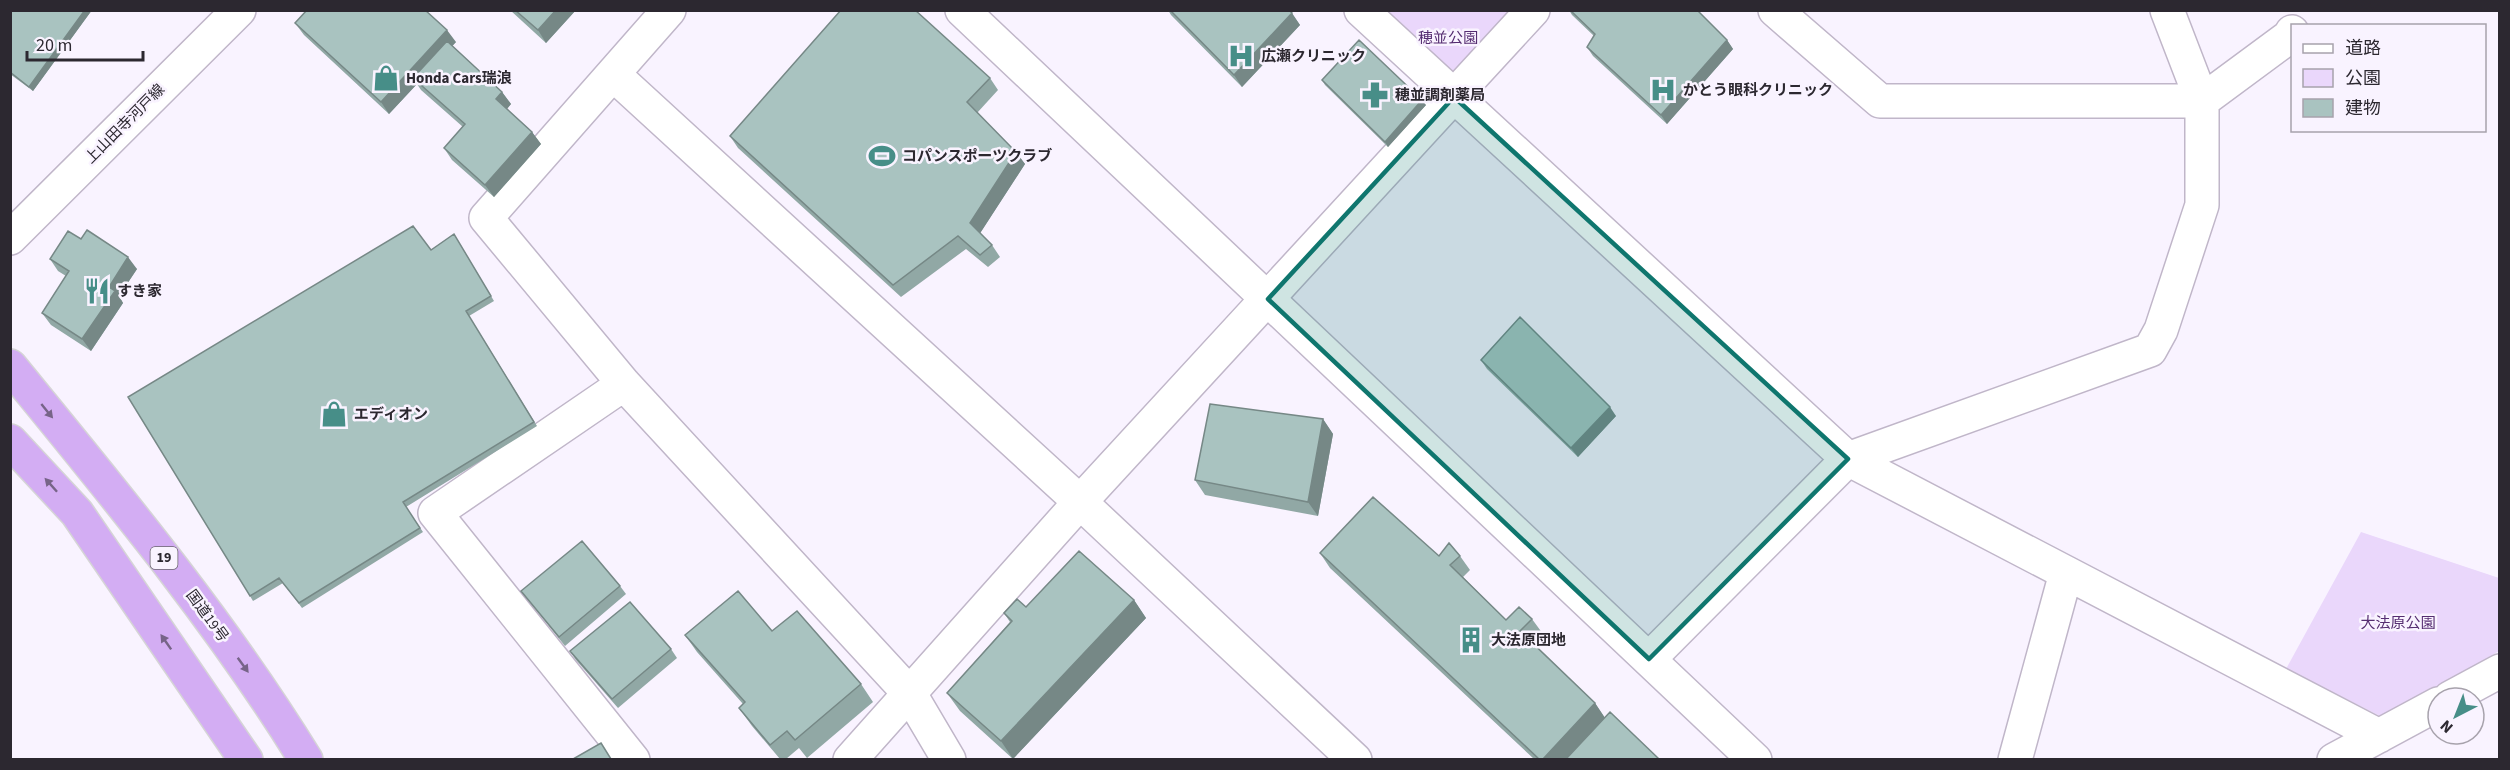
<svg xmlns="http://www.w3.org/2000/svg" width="2510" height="770" font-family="'Source Sans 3','Noto Sans JP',sans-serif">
<rect width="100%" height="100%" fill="#f9f3ff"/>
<path fill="#ead7fb" d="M1380 11H1510L1449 76Z
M2361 532 2499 578V651L2384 718 2286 669Z"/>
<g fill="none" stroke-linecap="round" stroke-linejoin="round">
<g stroke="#c0b6c9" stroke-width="36">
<path id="street" d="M669 10 486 218 624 384 910 694 949 760
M1361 10 1848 459 2379 736
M1775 10 1880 101H2202L2290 36 2292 32
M613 74 1080 502 1355 760
M624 384 435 513 633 760
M1649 659 1848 459 2150 350 2161 330 2202 205V101L2167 10
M2450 698 2500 671
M850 760 1080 502 1533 10
M2015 760 2066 573
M2334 760 2438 704"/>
</g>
<g stroke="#c0b6c9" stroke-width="36">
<path id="secondary" d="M962 10 1755 760
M10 238 239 10"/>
</g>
<g stroke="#d5d4d6" stroke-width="36">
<path id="highway" d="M10 366C113 492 220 620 306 760
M10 441 77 513 246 760"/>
</g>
<use href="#street" stroke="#fff" stroke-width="33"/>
<use href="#secondary" stroke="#fff" stroke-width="33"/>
<use href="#highway" stroke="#d3adf3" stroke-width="33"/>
</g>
<path fill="#91a8a5" d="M10 10H92L33 91 10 74Z
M510 10H576L546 43Z
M1168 10H1289L1300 25 1242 87 1171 15Z
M1569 10H1697L1727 40 1733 49 1667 124 1593 56 1587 47 1594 36 1572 15Z
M295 23 456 42 452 46 502 92 511 104 507 109 532 132 541 144 494 197 452 160 444 148 463 127 421 90 417 84 389 114 304 35Z
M990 78 998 90 977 113 1016 152 1025 164 980 233 992 245 1000 257 988 267 966 249 901 297 738 148 730 136Z
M1322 80 1426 105 1388 147 1325 85Z
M454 234 494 301 469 316 537 426 406 507 423 532 302 608 283 583 253 601 250 596 431 250Z
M81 239 137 269 119 296 123 303 91 351 51 325 42 313 66 276 58 271 50 259Z
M1481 360 1616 416 1578 457 1487 369Z
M1323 419 1333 434 1318 516 1205 495 1195 480Z
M1320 553 1439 556H1460L1470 570 1463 577 1506 620 1532 619 1543 634 1532 643 1595 703 1605 718 1659 759H1534L1330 568Z
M620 586 626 594 565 646 521 591Z
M1134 600 1146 618 1013 759 960 711 947 693 1010 622 1004 613 1026 607Z
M772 631 861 684 873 702 807 758 799 748 786 759H780L752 726 739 708 743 704 697 652 685 635Z
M671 649 677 658 618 708 576 660 570 651Z"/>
<path fill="#768886" d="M85 10H92L33 91 29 87Z
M556 10H576L546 43 538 30Z
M1292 13 1300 25 1242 87 1234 75Z
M447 30 456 42 418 83 413 78 417 84 389 114 381 102Z
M1727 40 1733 49 1667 124 1661 115Z
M502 92 511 104 505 111 496 99Z
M1422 100 1426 105 1388 147 1385 142Z
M532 132 541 144 494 197 485 185Z
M1016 152 1025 164 979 235 970 223Z
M128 257 137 269 119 296 123 303 91 351 82 339 109 287Z
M1610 407 1616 416 1578 457 1571 448Z
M1323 419 1333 434 1318 516 1308 502Z
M1134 600 1146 618 1013 759 1001 741Z
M1595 703 1605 718 1567 759H1543Z"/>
<path fill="#a9c3c0" stroke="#768886" stroke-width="1.5" d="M10 10H85L29 87 10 72Z
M307 10H425L447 30 381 102 295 23Z
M515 10H556L538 30Z
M841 10H915L990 78 967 102 1016 152 970 223 992 245 980 255 958 236 893 285 730 136Z
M1170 10H1289L1292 13 1234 75Z
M1570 10H1697L1727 40 1661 115 1587 47 1595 34Z
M1359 40 1422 100 1385 142 1322 80Z
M447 41 502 92 496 99 532 132 485 185 444 148 465 124 413 78Z
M413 226 431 250 454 234 491 296 466 311 534 422 403 502 420 528 299 603 279 578 250 596 128 397Z
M87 230 128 257 109 287 115 291 82 339 42 313 69 271 50 259 68 231 81 239Z
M1520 317 1610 407 1571 448 1481 360Z
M1210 404 1323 419 1308 502 1195 480Z
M1373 497 1439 556 1449 543 1460 556 1450 565 1506 620 1519 607 1532 619 1520 631 1595 703 1543 759H1539L1320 553Z
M582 541 620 586 559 637 521 591Z
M1079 551 1134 600 1001 741 947 693 1012 621 1004 613 1017 599 1026 607Z
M738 591 772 631 797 611 861 684 795 740 787 731 770 745 739 708 745 702 685 635Z
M630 602 671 649 612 699 570 651Z
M1610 712 1659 759H1566Z
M601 743 611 759H573Z"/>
<defs><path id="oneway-solid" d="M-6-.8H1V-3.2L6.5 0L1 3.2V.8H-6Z" transform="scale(1.5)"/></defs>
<g fill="#776488">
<use href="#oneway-solid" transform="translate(47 411) rotate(51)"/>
<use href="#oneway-solid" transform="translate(51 485) rotate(-132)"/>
<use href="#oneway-solid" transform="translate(166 642) rotate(-125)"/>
<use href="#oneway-solid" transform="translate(243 665) rotate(54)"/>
</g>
<path fill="#0f766e" fill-opacity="0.2" stroke="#0f766e" stroke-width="4.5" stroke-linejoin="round" d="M1454 97 1848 459 1649 659 1268 299Z"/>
<defs>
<g id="hospital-bare" transform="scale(2.07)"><path d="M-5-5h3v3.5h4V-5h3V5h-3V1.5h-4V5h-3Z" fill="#478e88" stroke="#f9f3ff" stroke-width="2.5" paint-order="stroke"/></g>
<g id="shop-bare" transform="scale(2.07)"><path d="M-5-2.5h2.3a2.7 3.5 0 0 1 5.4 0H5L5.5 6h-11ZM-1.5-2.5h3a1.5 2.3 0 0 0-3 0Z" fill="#478e88" stroke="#f9f3ff" stroke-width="2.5" paint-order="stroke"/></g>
<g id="pharmacy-bare" transform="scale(2.07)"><path d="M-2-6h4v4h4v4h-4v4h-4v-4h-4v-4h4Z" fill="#478e88" stroke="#f9f3ff" stroke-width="2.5" paint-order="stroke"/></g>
<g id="stadium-bare" transform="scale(2.07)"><path d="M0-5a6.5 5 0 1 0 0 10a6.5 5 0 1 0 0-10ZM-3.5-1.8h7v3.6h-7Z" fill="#478e88" stroke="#f9f3ff" stroke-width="2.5" paint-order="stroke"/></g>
<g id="restaurant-bare" transform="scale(2.07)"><path d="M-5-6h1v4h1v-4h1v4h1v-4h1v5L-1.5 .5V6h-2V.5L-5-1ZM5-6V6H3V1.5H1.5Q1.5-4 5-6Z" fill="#478e88" stroke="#f9f3ff" stroke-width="2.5" paint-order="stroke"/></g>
<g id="building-bare" transform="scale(2.07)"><path d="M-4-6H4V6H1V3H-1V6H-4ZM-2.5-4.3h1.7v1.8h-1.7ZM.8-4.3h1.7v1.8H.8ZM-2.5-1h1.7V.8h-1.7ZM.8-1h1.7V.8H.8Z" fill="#478e88" stroke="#f9f3ff" stroke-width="2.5" paint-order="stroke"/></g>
</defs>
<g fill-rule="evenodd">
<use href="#hospital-bare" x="1241" y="56"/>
<use href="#shop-bare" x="386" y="78"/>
<use href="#hospital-bare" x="1663" y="90"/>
<use href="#pharmacy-bare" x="1375" y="95"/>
<use href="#stadium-bare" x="882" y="156"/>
<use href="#restaurant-bare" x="97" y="291"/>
<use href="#shop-bare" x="334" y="414"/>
<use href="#building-bare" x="1471" y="640"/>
</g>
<g text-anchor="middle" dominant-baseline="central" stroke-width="5" stroke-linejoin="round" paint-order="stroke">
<rect fill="#f9f3ff" stroke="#6a656e" stroke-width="1.5" x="150.5" y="547" width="27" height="22" rx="4.5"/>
<g font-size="14" font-weight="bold" fill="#2c2830">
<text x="164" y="558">19</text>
</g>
<g font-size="15" fill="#552d71" stroke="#f9f3ff">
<text x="1448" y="38">穂並公園</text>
<text x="2398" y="623">大法原公園</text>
</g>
<g font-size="15" font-weight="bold" fill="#2c2830" stroke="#f9f3ff" text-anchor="start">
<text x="1261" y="56">広瀬クリニック</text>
<text x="406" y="78">Honda Cars瑞浪</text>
<text x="1683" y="90">かとう眼科クリニック</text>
<text x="1395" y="95">穂並調剤薬局</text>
<text x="902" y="156">コパンスポーツクラブ</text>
<text x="117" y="291">すき家</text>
<text x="354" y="414">エディオン</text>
<text x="1491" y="640">大法原団地</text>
</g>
<g font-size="15" fill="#2c2830" stroke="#f9f3ff">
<text transform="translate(125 124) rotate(-45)">上山田寺河戸線</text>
<text transform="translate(207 616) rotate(54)">国道19号</text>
</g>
</g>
<rect width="2510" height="770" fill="none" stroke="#2c2830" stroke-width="24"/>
<rect x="2291" y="24" width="195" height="108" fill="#f9f3ff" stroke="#a7a2ac" stroke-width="1.5"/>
<rect x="2303" y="44" width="30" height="9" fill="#ffffff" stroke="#a7a2ac" stroke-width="1.5"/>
<text x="2345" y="54" font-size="18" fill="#2c2830">道路</text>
<rect x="2303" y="69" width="30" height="18" fill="#ead7fb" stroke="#a7a2ac" stroke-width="1.5"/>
<text x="2345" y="84" font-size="18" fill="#2c2830">公園</text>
<rect x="2303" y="99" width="30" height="18" fill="#a9c3c0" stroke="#a7a2ac" stroke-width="1.5"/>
<text x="2345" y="114" font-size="18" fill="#2c2830">建物</text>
<g transform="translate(2456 716) rotate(222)"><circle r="28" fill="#f9f3ff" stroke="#a7a2ac" stroke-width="1.5"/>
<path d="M0-4.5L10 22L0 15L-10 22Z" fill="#478e88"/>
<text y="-9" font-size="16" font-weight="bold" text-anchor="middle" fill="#2c2830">N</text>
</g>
<path d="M27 51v9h116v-9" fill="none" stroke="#2c2830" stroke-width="3"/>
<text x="36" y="51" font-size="18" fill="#2c2830" stroke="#f9f3ff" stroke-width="4.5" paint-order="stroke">20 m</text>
</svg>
